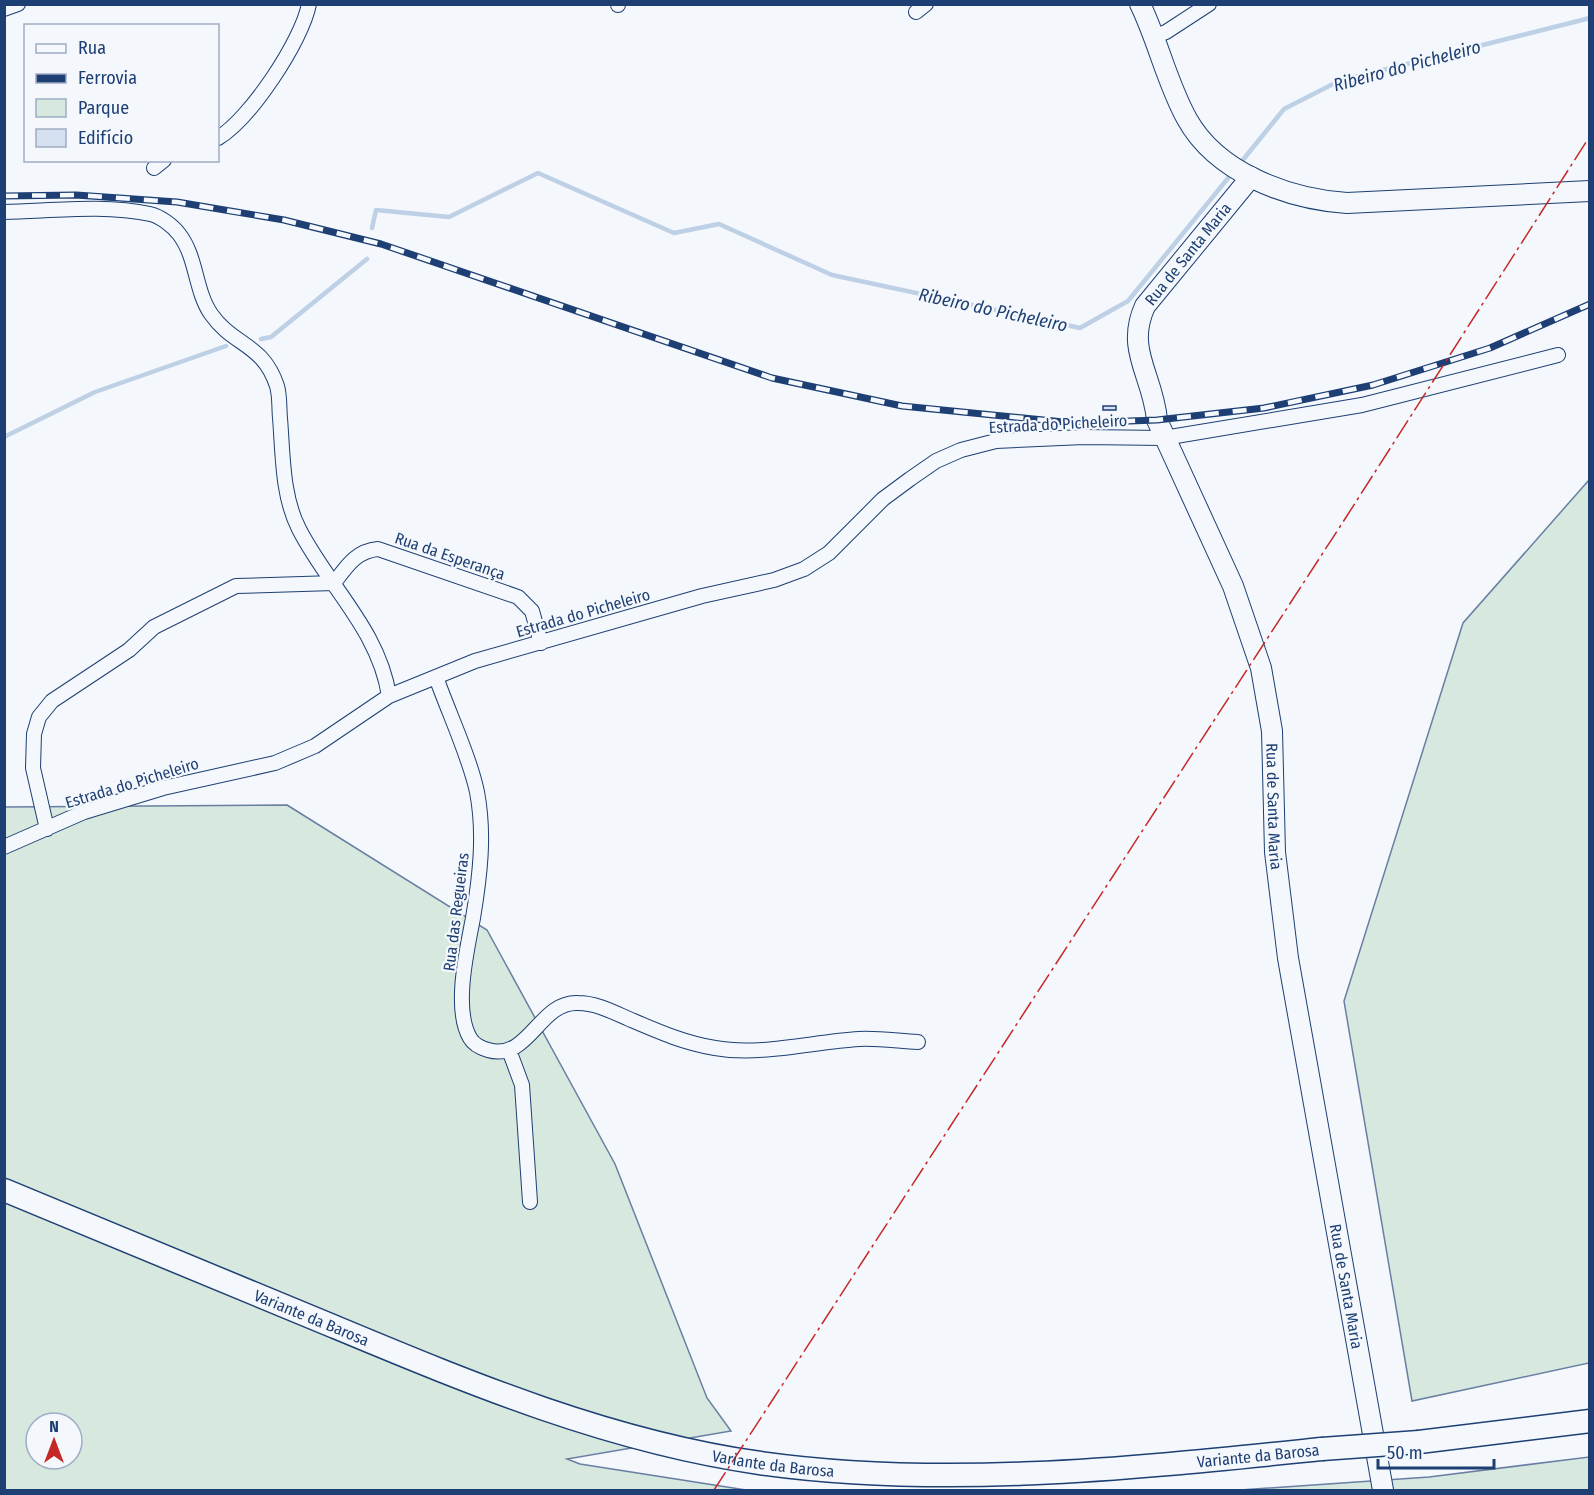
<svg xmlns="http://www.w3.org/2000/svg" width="1594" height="1495" font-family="'Fira Sans Condensed',sans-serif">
<rect width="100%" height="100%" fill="#f4f7fb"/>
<path fill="#d7e8df" stroke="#687fa3" stroke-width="1.5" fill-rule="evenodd" d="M1589 480V1363L1412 1401 1344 1001 1463 623Z
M287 805 487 930 615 1164 707 1398 731 1431 567 1459 580 1464 746 1490H5L4 807ZM36 1423H72V1459H36Z
M1589 1457V1490H1240L1429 1477Z"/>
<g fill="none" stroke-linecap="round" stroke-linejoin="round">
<path stroke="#bed0e5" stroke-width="4.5" d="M1238 166 1284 109 1339 81 1590 18
M372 228 376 210 449 217 538 173 674 233 719 224 832 275 1080 328 1128 301 1233 172
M261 339 271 337 367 259
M4 437 95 392 226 346"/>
</g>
<path fill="#d5e0f0" stroke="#1d3f73" stroke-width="1.5" d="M1103 406H1116V410H1103Z"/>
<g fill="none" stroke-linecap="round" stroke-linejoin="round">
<g stroke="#1d3f73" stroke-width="16">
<path id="street" d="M618 5V4
M4 9 18 4
M916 12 926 4
M1153 37 1166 32 1209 4
M218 138C250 119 302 41 309 4
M154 168 164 160
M4 212C51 211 104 204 150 214 160 216 173 226 179 234 197 257 195 291 211 314 233 346 263 343 277 386 280 396 279 408 280 418 283 455 282 496 299 529 328 586 379 630 389 696
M436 677C448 711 470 758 477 792 485 834 480 876 473 918 467 950 453 1009 470 1038 474 1045 481 1048 488 1050 529 1062 539 1001 578 1003 596 1003 613 1012 629 1019 657 1031 684 1043 715 1048 761 1056 812 1042 859 1039 878 1038 898 1041 918 1042
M47 829 33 768 34 734 39 717 52 701 129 650 154 627 236 586 334 583C347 566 356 551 378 549L518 597 532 611 541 643
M4 847 84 812 163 788 275 763 315 746 389 696 475 661 702 596 774 580 804 569 829 553 883 499 910 479 936 461 961 450 996 441 1084 437 1164 438 1362 405 1558 355
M509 1050 522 1085 530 1202"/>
</g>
<g stroke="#1d3f73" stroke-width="22">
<g id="secondary">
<path d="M1140 4C1158 41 1167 83 1187 119 1217 173 1288 199 1347 203L1590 191"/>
<path id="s1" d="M1251 177 1145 306C1125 350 1153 375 1157 420L1233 586 1261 668 1272 731 1275 852 1288 958 1383 1490"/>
</g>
</g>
<g stroke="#1d3f73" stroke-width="25">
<g id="primary">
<path id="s2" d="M4 1190C115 1236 225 1282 335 1327 472 1384 611 1442 760 1463 946 1489 1136 1468 1322 1449"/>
<path d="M1419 1442 1590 1421"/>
</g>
</g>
<use href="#street" stroke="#f4f7fb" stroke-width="14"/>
<use href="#secondary" stroke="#f4f7fb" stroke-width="20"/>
<use href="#primary" stroke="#f4f7fb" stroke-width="22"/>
<g stroke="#1d3f73" stroke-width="7">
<path id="rail" d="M4 196 76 195 177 202 284 220 381 244 772 378 902 406 1074 423 1157 420 1264 408 1373 385 1490 348 1590 304"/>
</g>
<use href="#rail" stroke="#f4f7fb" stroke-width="4.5" stroke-dasharray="14" stroke-linecap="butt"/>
<g stroke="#1d3f73" stroke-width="25" stroke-linecap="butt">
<path id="primary-bridge" d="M1322 1449 1419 1442"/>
</g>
<use href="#primary-bridge" stroke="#f4f7fb" stroke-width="22"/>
<path stroke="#c62828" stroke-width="1.5" stroke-dasharray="21 4.5 3 4.5" stroke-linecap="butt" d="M714 1490 1343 522 1590 136"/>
</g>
<g text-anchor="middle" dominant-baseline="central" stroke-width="4.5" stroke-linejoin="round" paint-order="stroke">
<g font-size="16" fill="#1d3f73" stroke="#f4f7fb">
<text transform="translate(1188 254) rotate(-51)">Rua de Santa Maria</text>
<text transform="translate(1058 424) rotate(-3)">Estrada do Picheleiro</text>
<text transform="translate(450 556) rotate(19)">Rua da Esperança</text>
<text transform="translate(583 613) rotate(-16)">Estrada do Picheleiro</text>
<text transform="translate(132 783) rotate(-17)">Estrada do Picheleiro</text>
<text stroke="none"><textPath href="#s1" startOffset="693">Rua de Santa Maria</textPath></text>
<text transform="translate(456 912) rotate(-83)">Rua das Regueiras</text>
<text stroke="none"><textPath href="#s1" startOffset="1179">Rua de Santa Maria</textPath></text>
<text stroke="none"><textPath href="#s2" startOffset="333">Variante da Barosa</textPath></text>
<text stroke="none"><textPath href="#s2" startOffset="1305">Variante da Barosa</textPath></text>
<text stroke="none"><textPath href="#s2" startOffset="819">Variante da Barosa</textPath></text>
</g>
<g font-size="18" font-style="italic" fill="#1d3f73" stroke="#f4f7fb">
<text transform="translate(1407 66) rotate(-15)">Ribeiro do Picheleiro</text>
<text transform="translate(993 310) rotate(12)">Ribeiro do Picheleiro</text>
</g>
</g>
<rect width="1594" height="1495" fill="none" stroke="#1d3f73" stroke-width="12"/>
<rect x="24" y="24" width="195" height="138" fill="#f4f7fb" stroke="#9eadc5" stroke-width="1.5"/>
<rect x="36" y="44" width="30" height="9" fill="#f4f7fb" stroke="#9eadc5" stroke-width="1.5"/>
<text x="78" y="54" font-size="18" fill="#1d3f73">Rua</text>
<rect x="36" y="74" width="30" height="9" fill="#1d3f73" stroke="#9eadc5" stroke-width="1.5"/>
<text x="78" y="84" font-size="18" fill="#1d3f73">Ferrovia</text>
<rect x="36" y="99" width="30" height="18" fill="#d7e8df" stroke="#9eadc5" stroke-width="1.5"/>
<text x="78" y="114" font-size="18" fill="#1d3f73">Parque</text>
<rect x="36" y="129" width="30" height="18" fill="#d5e0f0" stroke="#9eadc5" stroke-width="1.5"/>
<text x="78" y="144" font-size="18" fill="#1d3f73">Edifício</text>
<g transform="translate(54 1441)"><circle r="28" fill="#f4f7fb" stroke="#9eadc5" stroke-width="1.5"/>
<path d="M0-4.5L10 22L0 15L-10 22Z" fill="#c62828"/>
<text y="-9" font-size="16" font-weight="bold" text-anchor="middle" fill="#1d3f73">N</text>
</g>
<path d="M1378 1459v9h116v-9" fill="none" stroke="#1d3f73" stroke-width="3"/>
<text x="1387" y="1459" font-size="18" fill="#1d3f73" stroke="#f4f7fb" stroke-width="4.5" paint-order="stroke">50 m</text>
</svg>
